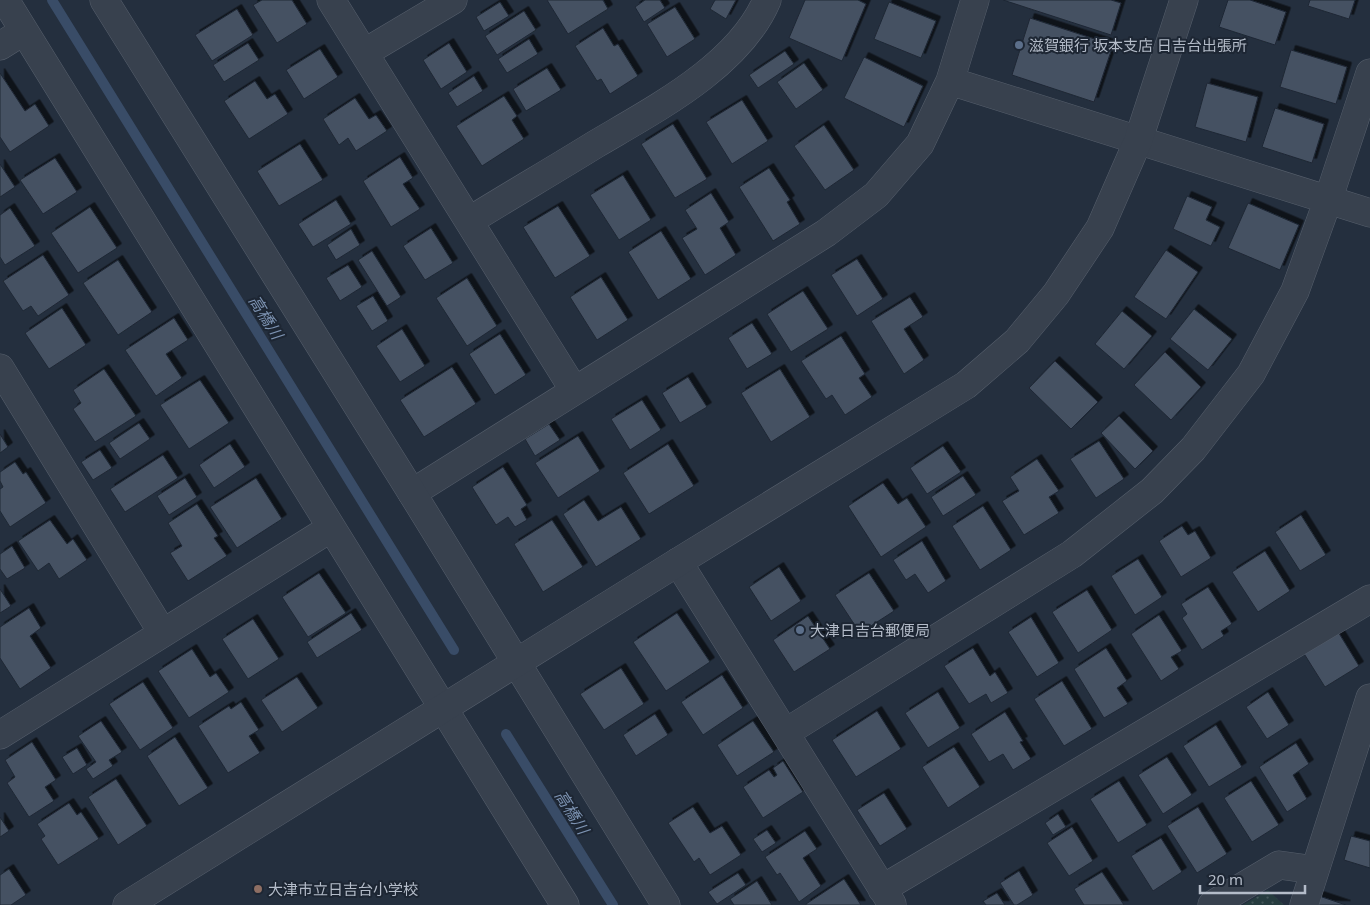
<svg xmlns="http://www.w3.org/2000/svg" width="1370" height="905" font-family="'Noto Sans','Noto Sans JP',sans-serif">
<defs>
<pattern id="green-dots" width="8" height="8" patternUnits="userSpaceOnUse" patternTransform="scale(1.25)"><rect width="8" height="8" fill="#263c3f"/><path d="M2 2h.1M6 6h.1" fill="none" stroke="#435659" stroke-width="1.8" stroke-linecap="round"/></pattern>
<filter id="shadow"><feDropShadow dx="4.5" dy="-4.5" stdDeviation="0" flood-color="#0009"/></filter>
</defs>
<rect width="100%" height="100%" fill="#242f3e"/>
<path fill="url(#green-dots)" d="M1268 890 1284 905H1243Z"/>
<g fill="none" stroke-linecap="round" stroke-linejoin="round">
<path stroke="#394c67" stroke-width="10" d="M52 0 454 650
M506 734 613 905"/>
</g>
<path fill="#455162" stroke="#1f2835" filter="url(#shadow)" d="M262 0H292L307 24 277 43 253 5Z
M547 0H603L608 9 568 34Z
M645 0H660L665 8 644 22 635 7Z
M715 0H736L726 19 710 9Z
M805 0H858L866 4 842 61 789 38Z
M1003 0H1111L1121 3 1111 35Z
M1228 0H1250L1286 12 1275 45 1219 27Z
M1310 0H1355L1349 19 1308 6Z
M500 2 509 16 484 31 476 17Z
M889 2 936 21 921 58 874 39Z
M675 7 695 39 667 57 647 24Z
M237 9 253 35 212 61 195 35Z
M524 11 536 30 497 55 485 36Z
M1030 18 1113 45 1094 102 1012 75Z
M603 28 614 46 618 44 638 76 610 94 601 79 597 81 575 46Z
M529 39 538 54 507 73 498 59Z
M248 43 259 60 224 82 213 65Z
M449 43 467 72 441 89 423 60Z
M320 49 338 77 304 99 286 70Z
M1291 50 1347 67 1336 104 1280 87Z
M785 51 794 64 758 88 749 75Z
M864 57 923 86 904 127 844 98Z
M804 63 823 90 796 109 777 82Z
M547 68 561 90 526 111 513 89Z
M0 73 25 111 35 104 49 126 10 152 0 137Z
M474 76 483 91 457 107 448 93Z
M255 81 267 99 275 94 288 114 249 139 224 101Z
M1207 83 1258 97 1246 142 1195 127Z
M504 96 517 116 512 120 524 139 482 166 456 126Z
M355 98 369 119 376 115 387 131 356 151 348 138 339 145 323 119Z
M742 100 768 141 732 164 706 122Z
M1275 108 1324 124 1312 163 1262 147Z
M673 124 707 179 675 198 641 144Z
M824 125 854 170 825 190 794 146Z
M300 144 323 180 279 206 257 171Z
M400 157 413 178 403 184 420 209 391 227 363 181Z
M55 158 77 192 43 214 20 180Z
M0 164 15 187 0 197Z
M769 168 790 200 787 202 800 224 773 241 739 187Z
M623 175 651 220 619 240 590 195Z
M711 193 729 222 720 228 736 255 705 275 682 238 697 229 685 210Z
M1187 196 1212 207 1206 220 1220 227 1211 246 1173 229Z
M336 200 351 224 313 247 298 224Z
M1248 203 1299 225 1280 270 1228 248Z
M558 206 590 256 555 278 523 227Z
M90 207 117 248 78 273 51 233Z
M10 208 35 246 5 265 0 257V215Z
M431 228 453 263 425 280 403 246Z
M351 229 360 245 336 260 327 245Z
M661 231 691 279 658 300 628 252Z
M1166 250 1198 272 1166 319 1134 297Z
M372 251 401 297 387 306 358 260Z
M43 255 69 295 38 316 31 306 23 311 3 281Z
M857 259 883 299 857 316 831 275Z
M118 260 152 312 118 335 83 283Z
M348 265 362 287 340 301 326 278Z
M601 277 628 320 597 340 570 297Z
M467 278 497 326 467 346 436 298Z
M803 291 828 329 791 352 767 314Z
M373 296 388 321 372 331 356 306Z
M910 297 923 317 904 329 924 360 904 374 871 321Z
M62 308 86 345 49 369 25 333Z
M1194 309 1232 339 1208 370 1170 339Z
M1122 311 1152 336 1124 369 1095 344Z
M174 318 188 340 166 354 182 378 156 396 125 350Z
M752 323 772 354 747 369 728 338Z
M402 329 425 366 400 382 376 346Z
M500 334 526 375 495 395 469 354Z
M841 336 865 374 859 378 872 397 845 415 832 395 826 399 801 361Z
M1165 352 1201 387 1171 420 1134 385Z
M1055 361 1098 402 1071 429 1029 388Z
M452 367 476 404 424 437 400 400Z
M104 369 136 416 95 442 73 409 81 403 73 390Z
M780 369 810 417 771 442 741 393Z
M688 377 707 407 680 423 662 393Z
M200 380 229 423 189 449 160 405Z
M642 400 661 430 630 450 611 419Z
M1119 416 1153 451 1135 469 1101 433Z
M139 423 150 439 120 459 109 443Z
M549 424 560 440 535 456 525 439Z
M0 434 8 447 0 453Z
M578 436 600 471 558 498 535 463Z
M1099 441 1124 479 1096 498 1070 459Z
M230 444 245 467 214 488 199 465Z
M668 444 694 486 649 514 623 473Z
M943 446 961 472 927 494 910 468Z
M100 450 112 468 93 480 81 462Z
M163 455 178 478 125 512 110 489Z
M1037 459 1059 491 1049 497 1059 513 1024 535 1002 501 1019 491 1010 477Z
M15 462 23 474 26 472 46 503 10 527 0 511V489L3 487 0 481V472Z
M503 467 527 505 521 509 527 520 515 527 508 517 496 525 472 487Z
M963 476 976 495 943 516 931 497Z
M185 478 197 497 169 515 157 496Z
M256 478 282 519 237 548 210 507Z
M883 483 898 504 907 498 926 527 881 557 848 506Z
M584 500 598 521 621 507 641 539 596 567 563 514Z
M197 504 218 536 214 538 227 556 188 581 170 553 182 546 168 523Z
M983 506 1011 550 980 570 952 526Z
M1301 515 1326 555 1300 571 1275 532Z
M50 520 67 544 73 539 87 560 59 579 49 563 38 571 18 541Z
M552 520 583 567 543 592 514 544Z
M1182 526 1188 535 1195 531 1211 558 1181 577 1159 541Z
M922 541 946 581 928 593 915 574 906 580 893 560Z
M12 546 25 568 7 579 0 569V554Z
M1265 551 1290 591 1258 612 1232 572Z
M1138 559 1162 597 1135 615 1111 576Z
M779 567 801 601 771 621 749 587Z
M319 573 346 613 308 637 282 597Z
M869 573 894 611 860 633 835 595Z
M1208 587 1232 624 1221 631 1224 636 1202 650 1182 618 1187 614 1181 604Z
M0 589 11 606 0 613Z
M1087 590 1112 630 1078 653 1052 612Z
M29 608 41 628 30 636 51 668 20 689 0 658V627Z
M351 613 362 630 317 658 307 642Z
M677 613 710 662 666 691 633 642Z
M1159 615 1182 651 1171 657 1179 669 1161 681 1131 634Z
M808 616 830 649 794 672 773 640Z
M1031 617 1059 663 1037 677 1008 632Z
M253 619 279 659 248 679 222 639Z
M1337 630 1359 666 1325 687 1303 652Z
M973 648 990 676 995 672 1008 693 991 703 986 694 969 704 944 666Z
M1106 648 1127 681 1117 688 1128 704 1104 718 1074 669Z
M192 649 210 677 216 673 229 692 189 718 158 671Z
M621 668 644 704 604 730 580 694Z
M722 675 743 708 703 735 681 702Z
M297 677 318 708 282 732 261 700Z
M1062 681 1092 729 1064 746 1034 699Z
M143 682 173 728 140 750 109 704Z
M938 692 960 728 928 748 905 713Z
M1268 692 1289 725 1267 739 1246 707Z
M241 702 259 730 249 736 260 753 228 773 198 726 229 706 231 709Z
M877 711 901 749 856 777 832 740Z
M1005 712 1023 741 1020 742 1031 759 1013 770 1003 754 989 762 971 734Z
M655 714 668 735 636 756 623 735Z
M101 721 122 752 109 760 113 766 93 779 86 769 96 762 78 736Z
M753 721 774 752 737 776 717 745Z
M1216 725 1242 767 1209 787 1183 746Z
M175 737 208 788 179 806 147 756Z
M32 742 56 780 45 787 54 801 29 817 7 783 15 777 5 760Z
M1296 743 1309 764 1293 775 1307 799 1287 812 1259 767Z
M954 747 980 787 948 808 922 767Z
M77 748 87 765 73 774 62 757Z
M1167 757 1192 795 1163 814 1138 775Z
M783 761 803 792 763 818 743 787 769 770 774 777 777 775 773 768Z
M116 779 147 826 118 845 88 797Z
M1119 781 1147 825 1118 843 1090 799Z
M1251 781 1279 825 1252 842 1224 798Z
M884 793 907 829 880 846 857 810Z
M69 803 77 815 81 812 99 839 58 865 41 839 45 836 37 824Z
M693 807 710 833 722 826 741 855 710 875 699 858 694 862 668 823Z
M1198 807 1227 854 1197 873 1167 826Z
M1058 814 1066 827 1053 835 1045 823Z
M0 817 9 831 0 837Z
M1072 827 1093 861 1069 876 1047 843Z
M767 830 776 843 762 852 753 839Z
M805 831 817 849 803 858 821 886 799 902 780 873 777 875 765 857Z
M1351 836 1370 841V868L1344 860Z
M1161 838 1182 872 1153 891 1131 856Z
M9 869 26 895 11 905H0V875Z
M1019 871 1033 895 1017 905H1014L1000 883Z
M1102 872 1124 905H1084L1074 889Z
M738 873 746 885 717 904 708 892Z
M844 879 861 905H806V904Z
M757 881 772 905H734L730 899Z
M997 893 1005 905H986L983 901Z
M1316 895 1346 905H1313Z"/>
<g fill="none" stroke-linecap="round" stroke-linejoin="round">
<g stroke="#565f6c" stroke-width="29">
<path id="minor" d="M5 0 565 905
M331 0 574 390
M0 46 24 31
M364 53 453 0
M950 81 1370 213
M469 221C511 195 554 170 596 144 655 109 739 66 767 0
M0 368 162 632
M412 493 826 233 876 195 920 144 950 81 975 0
M678 562 892 904
M516 662 666 905
M785 733 1072 554 1152 491 1193 449 1251 374 1295 291 1328 200 1370 73
M0 735 331 528
M882 889 1370 599
M1212 905 1279 865 1315 870
M1304 905 1370 698"/>
</g>
<g stroke="#565f6c" stroke-width="29">
<path id="tertiary" d="M104 0 412 493 516 662
M127 905 678 562 966 385 1017 341 1056 294 1100 228 1138 141 1184 0"/>
</g>
<use href="#minor" stroke="#38414e" stroke-width="28"/>
<use href="#tertiary" stroke="#38414e" stroke-width="28"/>
</g>
<g fill="#5c6f8a" stroke="#1d2633" stroke-width="2">
<circle cx="1019" cy="45" r="5"/>
<circle cx="800" cy="630" r="5"/>
</g>
<circle fill="#8d6e63" stroke="#1d2633" stroke-width="2" cx="258" cy="889" r="5"/>
<g text-anchor="middle" dominant-baseline="central" stroke-width="4" stroke-linejoin="round" paint-order="stroke">
<g font-size="15" fill="#b4bcc9" stroke="#1d2633" text-anchor="start">
<text x="1029" y="45">滋賀銀行 坂本支店 日吉台出張所</text>
<text x="810" y="630">大津日吉台郵便局</text>
<text x="268" y="889">大津市立日吉台小学校</text>
</g>
<g font-size="16" font-style="italic" fill="#7c92b1" stroke="#1d2633">
<text transform="translate(266 317) rotate(58)">高橋川</text>
<text transform="translate(572 812) rotate(58)">高橋川</text>
</g>
</g>
<path d="M1200 885v8h105v-8" fill="none" stroke="#b4bcc9" stroke-width="2.5"/>
<text x="1208" y="885" font-size="15" fill="#b4bcc9" stroke="#1d2633" stroke-width="4" paint-order="stroke">20 m</text>
</svg>
